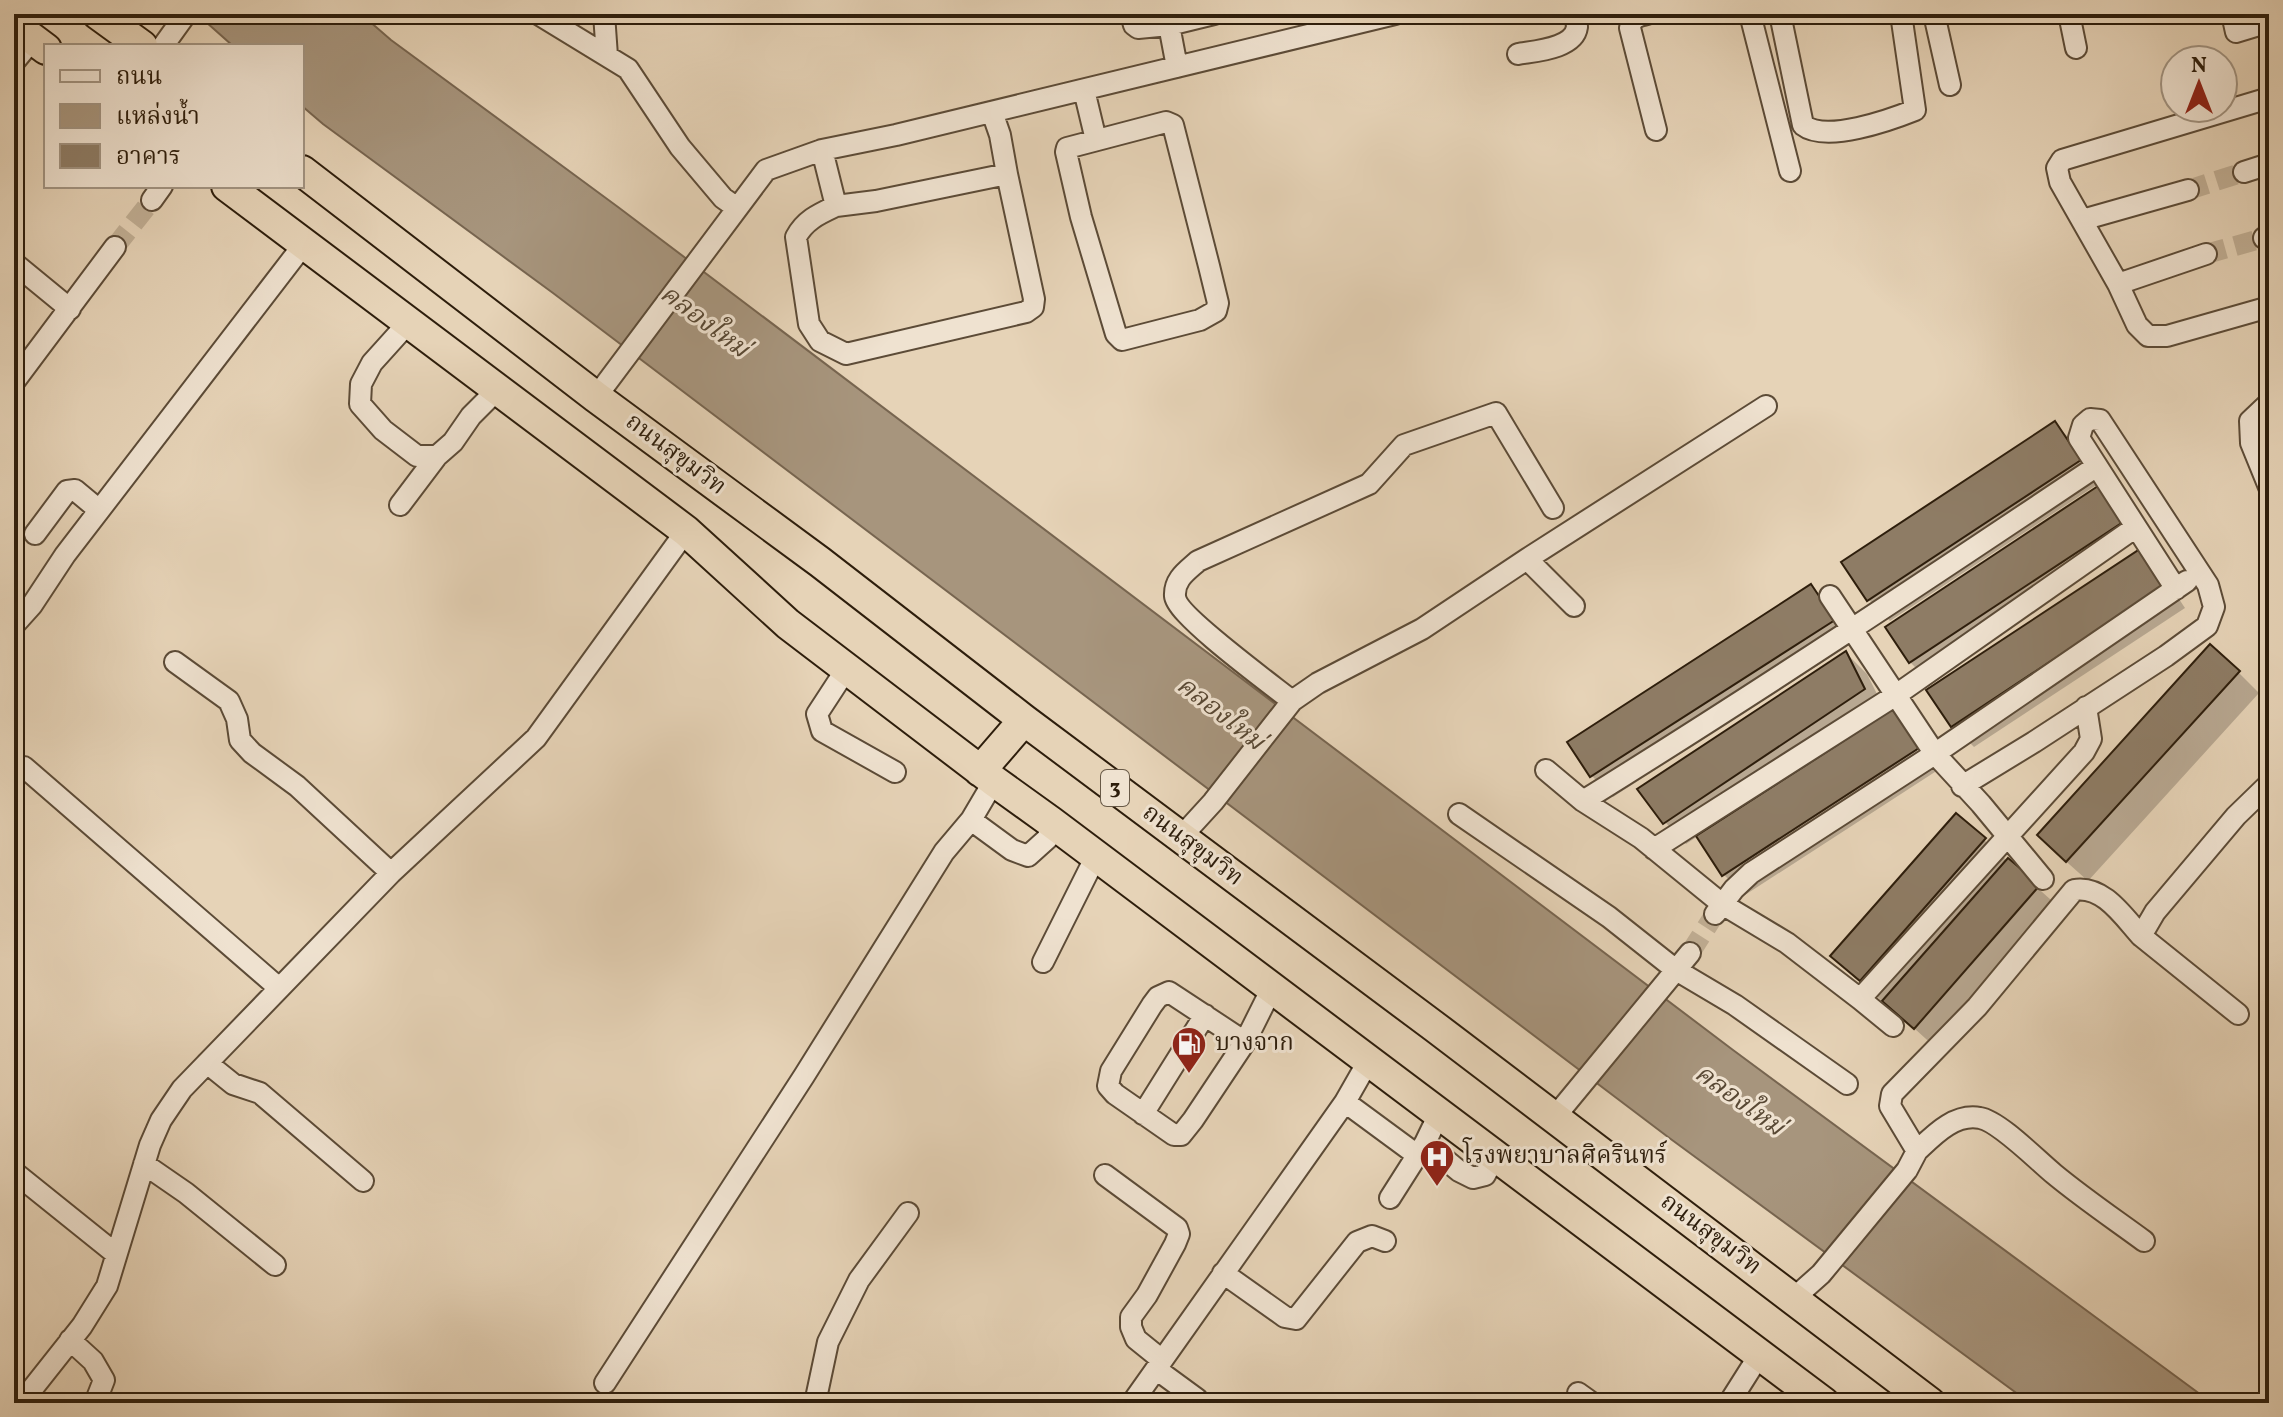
<svg xmlns="http://www.w3.org/2000/svg" width="2283" height="1417" font-family="Vollkorn,'Noto Serif Thai',serif">
<rect width="100%" height="100%" fill="#e6d3b7"/>
<filter id="stains"><feTurbulence type="fractalNoise" baseFrequency=".0025" numOctaves="4"/><feColorMatrix values="0 0 0 0 .2 0 0 0 0 .09 0 0 0 0 .02 0 0 0 .5 -.17"/></filter>
<radialGradient id="worn" r=".72"><stop offset=".6" stop-color="#630" stop-opacity="0"/><stop offset="1" stop-color="#630" stop-opacity=".3"/></radialGradient>
<path fill="#a7957d" stroke="#776550" stroke-width="2" d="M197 14H361L391 40 618 207 1733 1050 2212 1403H2030L1668 1137 553 293 323 124 302 106V46H233Z"/>
<path fill="#0003" d="M2055 424 2076 445 2101 482 1890 621 1869 600 1844 563Z
M2098 489 2135 537 1924 676 1910 662Z
M2161 572 2185 608 1974 747 1953 726 1929 690Z
M1811 586 1832 607 1854 642 1613 797 1592 776 1570 742Z
M1846 653 1867 674 1885 710 1858 729 1860 732 1892 711 1914 732 1938 770 1745 895 1723 874 1698 836 1686 844 1665 822Z
M2238 672 2259 693 2088 881 2060 856Z
M1984 840 2060 908 1936 1048 1883 1000 1882 1001 1854 977 1833 956Z"/>
<path fill="#8e7c65" stroke="#2e1e0c" stroke-width="2" d="M2055 421 2081 460 1867 601 1841 562Z
M2098 486 2123 522 1909 663 1885 627Z
M2140 549 2165 586 1951 727 1926 690Z
M1811 584 1835 620 1590 777 1567 742Z
M2210 644 2240 671 2066 862 2037 835Z
M1846 651 1865 689 1663 824 1637 789Z
M1893 709 1919 748 1722 876 1696 836Z
M1956 813 1986 838 1860 981 1830 956Z
M2008 858 2040 885 1914 1029 1882 1001Z"/>
<g fill="none" stroke-linecap="round" stroke-linejoin="round">
<path stroke="#c1af95" stroke-width="20" stroke-dasharray="20 10" stroke-linecap="butt" d="M2188 190 2244 172
M115 247 152 200
M2206 254 2264 238
M1690 953 1715 914"/>
<g stroke="#5c4b37" stroke-width="24">
<path id="minor" d="M538 14 628 69 680 147 723 198 737 208
M604 14 607 56
M1131 14 1134 25 1138 28 1169 25 1214 14
M1647 14C1638 16 1631 18 1630 28L1656 130
M1750 14 1790 171
M1780 14 1803 125C1826 143 1890 120 1915 110L1901 14
M1934 14 1950 85
M2069 14 2076 48
M2232 14 2236 32 2269 22
M1169 25 1177 67
M163 46 186 14
M1518 54C1534 51 1574 49 1577 27 1577 23 1575 18 1574 14
M14 62 33 39
M1084 90 1096 140
M2269 98 2062 160 2057 168 2060 182 2118 284 2137 325 2148 336H2167L2269 307
M1166 122 1173 125 1209 266 1218 303 1216 311 1200 320 1122 340 1116 334 1081 217 1066 152 1067 148Z
M822 150 836 206 876 201 1007 174 1000 135 992 112
M2244 172 2269 164
M152 200 162 186
M836 206C819 214 805 220 796 237L809 324 820 341 846 354 1026 312 1033 307 1034 299 1007 174
M2082 220 2188 190
M2264 238 2269 236
M14 263 70 309
M2118 284 2206 254
M409 322 372 363 361 384 360 404 383 430 417 456H437L453 442 471 416 497 390
M14 382 115 247
M596 397 766 170 822 150 896 135 1395 14
M2269 403 2250 421 2251 443 2269 487
M400 505 437 456
M35 534 67 491 75 490 99 510
M1527 559 1574 606
M1830 596 1935 754 1981 804 2043 879
M14 625 32 605 65 555 304 244
M175 662 229 701 237 719 240 740 252 753 297 786 391 873
M847 668 817 714 822 731 895 772
M1292 701C1272 685 1176 615 1175 596 1174 579 1187 571 1198 561L1369 484 1404 445 1496 413 1553 508
M24 767 279 988
M1546 770 1583 801 1641 838 1722 904 1787 943 1860 999 1893 1026
M1962 786 2034 742 2166 656 2207 626 2214 607 2208 585 2100 420 2090 419 2083 425 2079 438 2176 589
M1583 801C1757 693 1927 580 2097 466
M1459 814 1609 917 1676 970 1735 1005 1847 1084
M971 820 1012 850 1028 856 1048 838 1051 822
M1181 837 1213 802 1292 701 1318 683 1422 629 1527 559 1766 406
M1654 849 1896 695 2136 527
M1715 914 1734 889 1751 873 1930 757 2187 581
M2141 936 2238 1014
M1043 962 1096 856
M1860 999 2084 752 2091 739 2086 707
M1245 1042 1169 992 1158 997 1152 1005 1111 1071 1108 1086 1115 1094 1174 1135H1181L1193 1120 1245 1042 1272 988
M207 1063 233 1084 260 1093 363 1181
M1345 1102 1417 1155
M1143 1114 1205 1015
M1554 1118 1690 953
M1425 1143 1459 1171 1473 1178 1485 1175 1492 1162 1493 1154
M1917 1151C1933 1136 1954 1113 1980 1118 1999 1121 2038 1161 2054 1174 2083 1198 2114 1219 2144 1241
M144 1164 186 1193 275 1265
M14 1172 116 1254
M1105 1175 1177 1228 1179 1234 1175 1244 1147 1295 1131 1317V1327L1136 1339 1162 1360
M1390 1198 1425 1143 1439 1114
M1223 1273 1285 1317 1296 1319 1357 1242 1372 1236 1385 1241
M1794 1298 1821 1274 1907 1170 1917 1151 1890 1106 1892 1094 1977 1007 2074 890C2103 885 2123 916 2141 936L2155 912 2236 816 2269 784
M70 1340 93 1361 104 1380 95 1403
M1156 1369 1197 1399
M605 1383 804 1076 944 852 971 820 994 781
M1578 1393 1592 1403
M21 1403 82 1326 107 1286 150 1145 161 1120 182 1089 391 873 536 738 686 531
M815 1403 828 1342 859 1280 908 1213
M1132 1403 1345 1102 1369 1060
M1729 1403 1760 1354"/>
</g>
<g stroke="#2e1e0c" stroke-width="34">
<path id="highway" d="M98 14 142 46
M14 25 46 49
M302 171 596 397 820 562 1024 720 1435 1027 1930 1403
M227 186 686 531 788 624 994 781 1051 822 1824 1403
M980 771 1024 720"/>
</g>
<use href="#minor" stroke="#efe2d0" stroke-width="20"/>
<use href="#highway" stroke="#e6d3b7" stroke-width="30"/>
</g>
<defs>
<g id="fuel-pin" transform="scale(1.8)"><path d="M0 17L-7.5 6A9.5 9.5 0 1 1 7.5 6Z" fill="#8f2418" stroke="#efe2d0"/><path d="M-5.5-6h7V0h2V4h1.3V-2.5L3-4.5l.8-.8L6-3V5H2.5V1h-1V6h-7ZM-4.2-4.7v3.2H.2V-4.7Z" fill="#fff"/></g>
<g id="hospital-pin" transform="scale(1.8)"><path d="M0 17L-7.5 6A9.5 9.5 0 1 1 7.5 6Z" fill="#8f2418" stroke="#efe2d0"/><path d="M-5-5h3v3.5h4V-5h3V5h-3V1.5h-4V5h-3Z" fill="#fff"/></g>
</defs>
<g fill-rule="evenodd">
<use href="#fuel-pin" x="1189" y="1044"/>
<use href="#hospital-pin" x="1437" y="1157"/>
</g>
<g text-anchor="middle" dominant-baseline="central" stroke-width="6" stroke-linejoin="round" paint-order="stroke">
<rect fill="#efe2d0" stroke="#685947" stroke-width="2" x="1101" y="770" width="28" height="36" rx="6"/>
<g font-size="22" font-weight="bold" fill="#2e1e0c">
<text x="1115" y="788">3</text>
</g>
<g font-size="24" fill="#2e1e0c" stroke="#efe2d0">
<text transform="translate(675 455) rotate(37)">ถนนสุขุมวิท</text>
<text transform="translate(1192 846) rotate(37)">ถนนสุขุมวิท</text>
<text transform="translate(1710 1235) rotate(37)">ถนนสุขุมวิท</text>
</g>
<g font-size="24" fill="#2e1e0c" stroke="#efe2d0" text-anchor="start">
<text x="1215" y="1044">บางจาก</text>
<text x="1463" y="1157">โรงพยาบาลศิครินทร์</text>
</g>
<g font-size="26" font-style="italic" fill="#584834" stroke="#efe2d0">
<text transform="translate(704 322) rotate(37)">คลองใหม่</text>
<text transform="translate(1220 714) rotate(38)">คลองใหม่</text>
<text transform="translate(1739 1101) rotate(36)">คลองใหม่</text>
</g>
</g>
<rect width="2283" height="1417" fill="none" stroke="#e6d3b7" stroke-width="48"/>
<rect x="16" y="16" width="2251" height="1385" fill="none" stroke="#2e1e0c" stroke-width="4"/>
<rect x="24" y="24" width="2235" height="1369" fill="none" stroke="#2e1e0c" stroke-width="2"/>
<rect x="44" y="44" width="260" height="144" fill="#efe2d0" stroke="#a29482" stroke-width="2"/>
<rect x="60" y="70" width="40" height="12" fill="#efe2d0" stroke="#a29482" stroke-width="2"/>
<text x="116" y="84" font-size="24" fill="#2e1e0c">ถนน</text>
<rect x="60" y="104" width="40" height="24" fill="#a7957d" stroke="#a29482" stroke-width="2"/>
<text x="116" y="124" font-size="24" fill="#2e1e0c">แหล่งน้ำ</text>
<rect x="60" y="144" width="40" height="24" fill="#8e7c65" stroke="#a29482" stroke-width="2"/>
<text x="116" y="164" font-size="24" fill="#2e1e0c">อาคาร</text>
<g transform="translate(2199 84)"><circle r="38" fill="#efe2d0" stroke="#a29482" stroke-width="2"/>
<path d="M0-6L14 30L0 20L-14 30Z" fill="#8f2418"/>
<text y="-12" font-size="22" font-weight="bold" text-anchor="middle" fill="#2e1e0c">N</text>
</g>
<rect width="100%" height="100%" filter="url(#stains)"/>
<rect width="100%" height="100%" fill="url(#worn)"/>
</svg>
